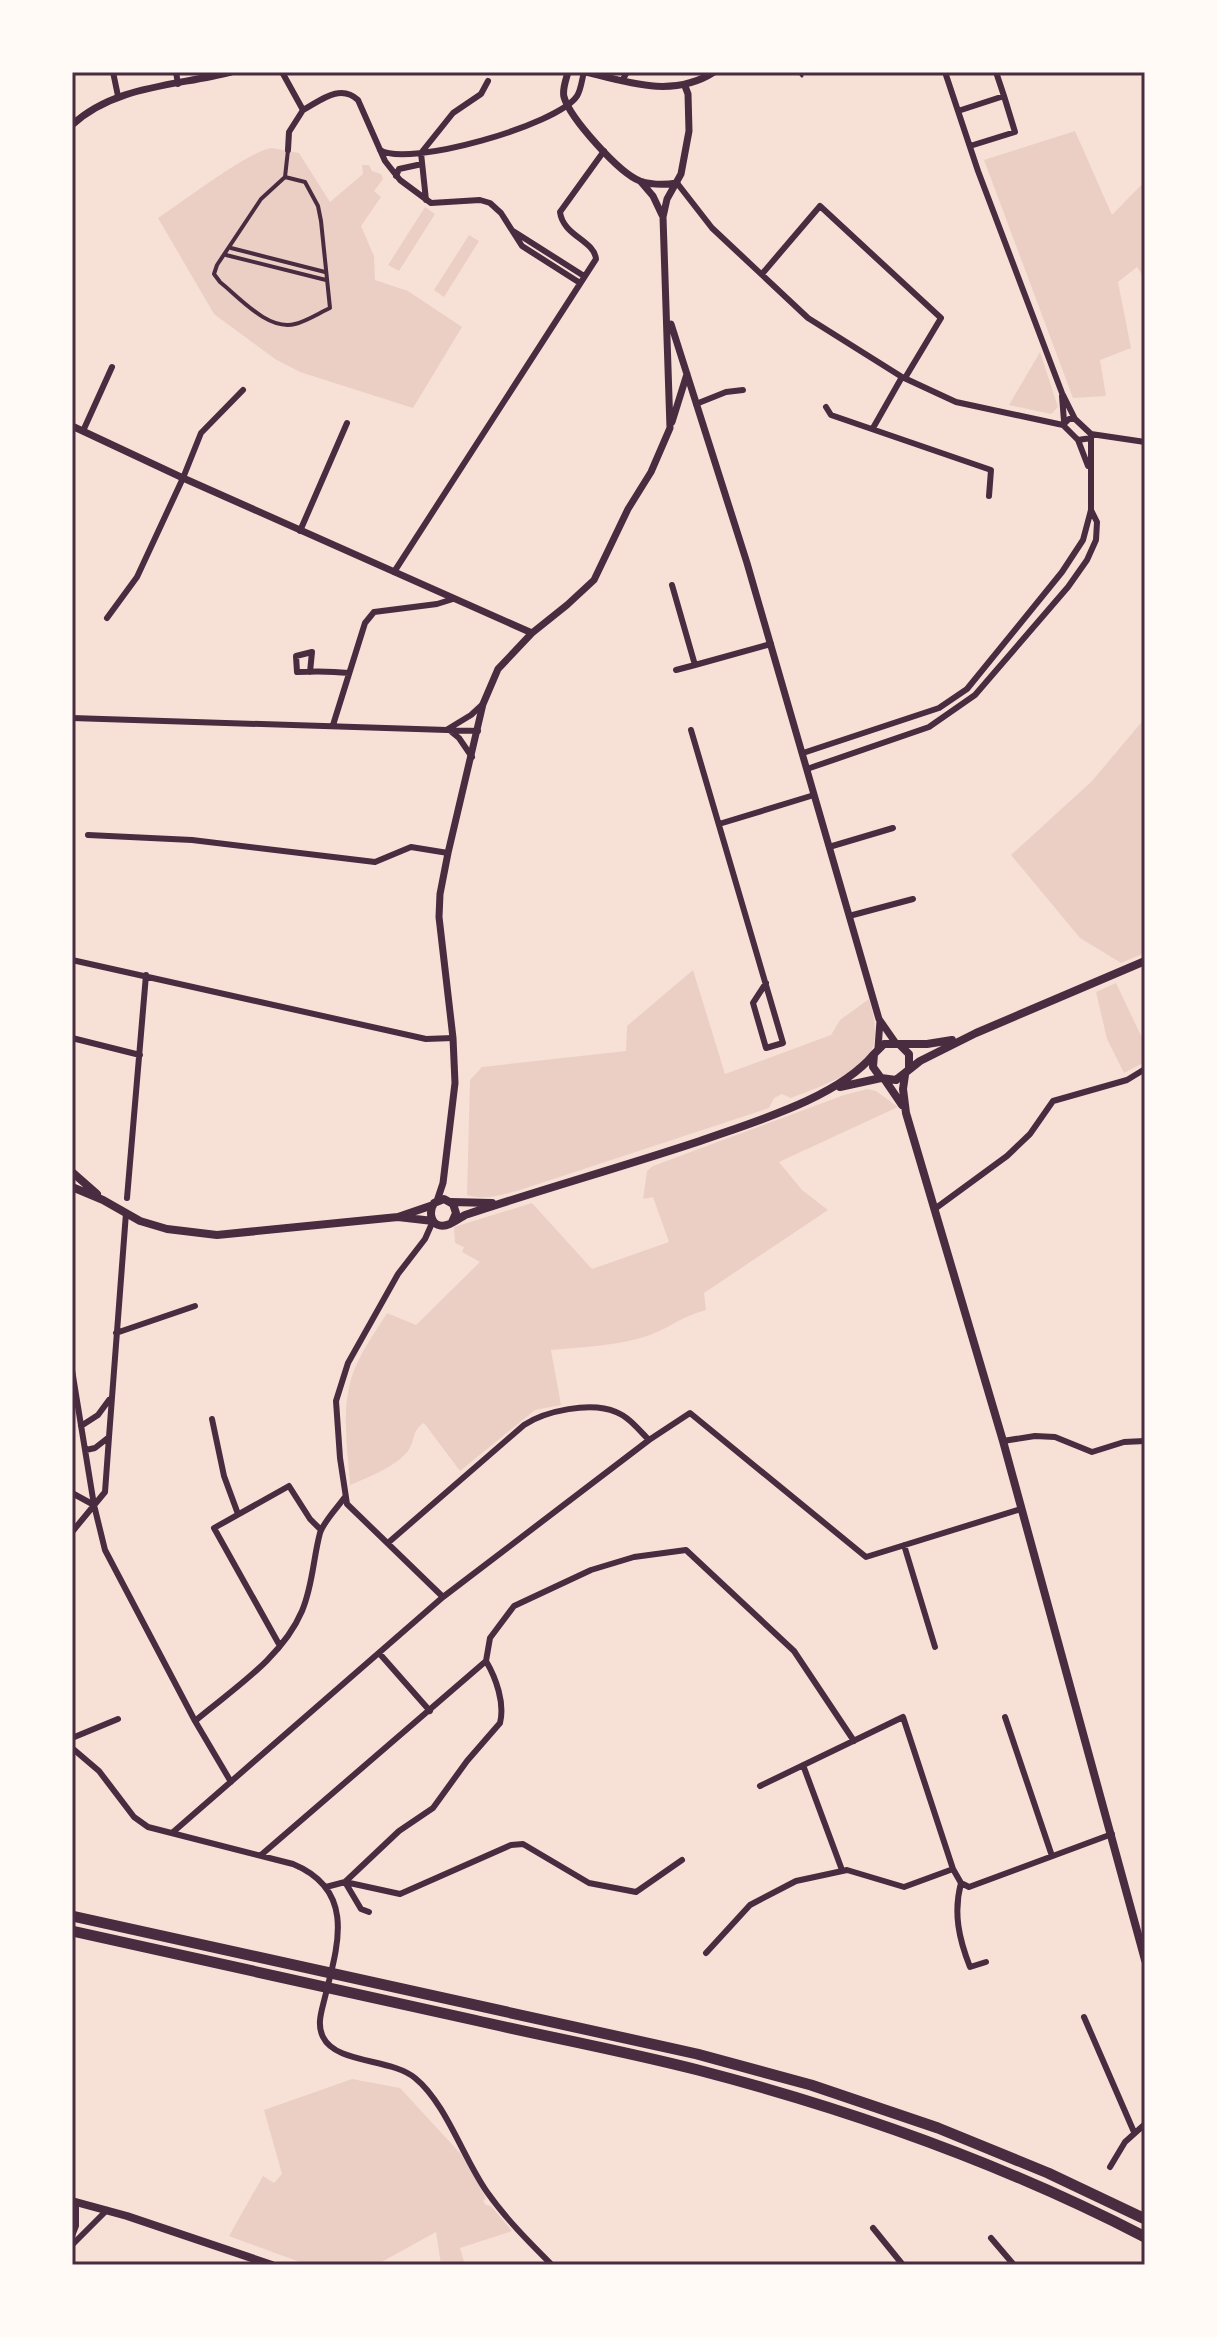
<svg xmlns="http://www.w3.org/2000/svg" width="1217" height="2337" font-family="Cabin,sans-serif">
<rect width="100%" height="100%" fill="#f7e1d7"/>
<path fill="#ebcfc5" d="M1075 131 1112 215 1145 181V279L1137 267 1118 282 1131 348 1100 360 1106 396 1073 398 984 160Z
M272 148 299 153 330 202 363 174 362 165H369L372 171 381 174 383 179 374 191 381 197 361 226 374 256 375 280 408 291 462 327 413 408 300 372 275 359 214 314 158 218C180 204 250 150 272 148Z
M425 207 435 214 399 271 388 265Z
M469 235 479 241 444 297 434 290Z
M1040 352 1058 407 1051 414 1009 405Z
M1145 718V953L1121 963 1080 938 1011 855 1092 781Z
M693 970 725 1074 831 1035 840 1020 869 999C873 1013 877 1028 874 1043 869 1072 815 1088 791 1098L782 1094 774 1098 769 1108 520 1190C504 1194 484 1201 467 1195L470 1080 482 1067 626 1051 627 1026Z
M1116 983 1145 1044V1062L1124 1073 1107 1039 1096 992Z
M867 1089 876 1091 898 1107 779 1162 802 1190 828 1210 704 1293 706 1310C681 1316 666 1331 644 1337 614 1346 582 1347 551 1350L561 1405 535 1410 460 1471 424 1423C412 1430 415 1441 408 1451 395 1467 369 1477 350 1485 348 1450 341 1414 351 1379 358 1356 374 1334 387 1313L416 1325 480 1262 462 1252 464 1247 455 1243 454 1227 532 1203 592 1269 669 1242 653 1197 643 1199 647 1171 653 1166 844 1095Z
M352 2079 400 2088 461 2154 486 2198 483 2201 486 2205 491 2206 512 2231 460 2248 465 2265H441L436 2232 376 2265H308L229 2236 263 2176 274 2183 282 2174 264 2110Z"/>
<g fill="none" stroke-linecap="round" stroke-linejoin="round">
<path stroke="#4a2c40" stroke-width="3" d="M799 72 802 76"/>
<path stroke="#4a2c40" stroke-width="4" d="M285 177 305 182 318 206 321 221 330 308C319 313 307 321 295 324 268 331 240 298 220 282L214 274 217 265 261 199 285 177 288 150
M231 248 325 272
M226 255 326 280"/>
<path stroke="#4a2c40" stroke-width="6" d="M113 72 118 96
M176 72 178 84
M282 72 303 110C320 101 340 83 358 100L385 161 400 180 431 203 480 200 490 203 501 213 522 246 580 283
M945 72 978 171 1062 393 1075 419
M996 72 1004 96
M622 81 627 72
M958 111 1004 96 1015 132 970 146
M288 150 289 132 303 110
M380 150C407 168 558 125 577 96 581 90 582 79 584 72
M396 176 399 169 422 164
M677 183 712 228 808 318 902 377 956 402 1063 425
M426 200 421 153 453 113 481 94 488 81
M513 231 584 276
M762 274 820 206 941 318 905 378
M1062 396 1064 421
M696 404 726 392 743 390
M826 407 831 415 991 470 989 496
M1069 419H1075L1091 434V438L1078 440 1063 425Z
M873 428 902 377
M83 431 112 367
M1091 434 1145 442
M1078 440 1088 466
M300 531 347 423
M394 572 596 259C594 240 563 236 560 212L604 151
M672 585 695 665 771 644
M107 618 137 577 183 478 201 433 243 390
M676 670 695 665
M310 672 312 652 296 656 297 672C315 671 331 671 349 673
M72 718 478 731
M333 725 365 623 374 612 437 604 453 599
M691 730 783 1043 766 1048 753 1003 766 983
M803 753 939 708 967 689 1062 572 1083 540 1091 510V438
M472 757 459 738 448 729 471 715 483 704
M807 769 929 727 975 695 1068 587 1087 560 1096 540 1097 522 1091 510
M719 824 814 795
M88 835 192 840 375 862 411 847 448 853
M829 847 893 828
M849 916 913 899
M72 960 426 1039 453 1038
M72 1038 140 1055
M127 1198 146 975
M936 1208 1007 1156 1030 1134 1053 1101 1127 1080 1145 1069
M433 1221 425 1239 398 1274 348 1363 336 1401 340 1458 347 1504 443 1597
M116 1333 195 1306
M72 1370 94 1505 105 1550 195 1721 231 1782
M212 1419 224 1476 238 1514
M81 1426 98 1415 109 1400
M1003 1441 1035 1436 1055 1437 1092 1452 1124 1442 1145 1441
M86 1450 95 1448 109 1437 126 1213
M72 1493 94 1505
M72 1532 105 1492 109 1437
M389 1542 524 1425C545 1411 591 1401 616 1412 629 1417 639 1430 649 1440
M904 1545 935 1647
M280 1646 214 1528 289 1486 310 1519 321 1530
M379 1653 430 1711
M486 1661 490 1638 514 1606 591 1570 634 1557 686 1550 794 1651 854 1741
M1005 1717 1052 1856
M195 1721C233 1689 282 1658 302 1611 313 1585 313 1559 320 1533 324 1521 337 1508 345 1497
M72 1738 118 1719
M72 1748 99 1771 134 1817 148 1827 293 1864C358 1891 337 1948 324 2001 321 2013 317 2025 323 2037 336 2064 391 2058 415 2078 446 2103 464 2160 487 2192 506 2219 529 2242 552 2265
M803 1765 842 1870
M760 1786 903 1717 953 1869
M172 1833 443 1597 649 1440 690 1413 866 1557 1021 1509
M261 1855 486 1661
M345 1882 400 1894 511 1845 523 1844 589 1883 636 1892 682 1860
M345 1882 361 1909 369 1912
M961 1883C953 1913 959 1939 970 1967L986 1962
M326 1887 345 1882 399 1831 433 1808 467 1761 500 1723C505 1703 496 1678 486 1661
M706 1953 750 1905 796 1881 847 1870 904 1887 953 1869 961 1883 969 1887 1112 1834
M1084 2017 1134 2132
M1110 2167 1125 2142 1145 2124
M873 2228 903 2265
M72 2236 76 2226V2202
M991 2238 1014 2265
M72 2245 107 2210"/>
<path stroke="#4a2c40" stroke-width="7" d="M568 72C566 80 562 89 564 97 570 118 619 173 640 181 652 185 665 185 677 183
M586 72C629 83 674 98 714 72
M72 125C115 85 177 86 231 72
M641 182 653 196 662 215
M671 324 747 563 879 1019 895 1042
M672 422 687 374
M72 426 183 478 532 633
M878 1048 880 1021
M437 1201 443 1183 455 1083 453 1038 439 917 440 894 448 853 483 704 498 669 532 633 567 605 594 580 628 509 651 472 670 428 663 217 667 199 681 174 689 131 688 94 685 86"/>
<path stroke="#4a2c40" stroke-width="8" d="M899 1044H927L952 1040
M909 1069V1054L899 1044H884L874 1054 873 1067 881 1078 896 1080 920 1061 976 1033 1145 961
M905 1075 903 1089 906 1113 1003 1441 1145 1960
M885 1080 902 1105
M840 1087 881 1078
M72 1172 97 1194
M72 1187 103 1200 140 1221 167 1229 217 1235 398 1217 433 1205
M451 1202 492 1203
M398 1217 433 1221
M452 1222 456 1213 453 1204 444 1199 434 1203C428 1213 431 1229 447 1225 453 1223 460 1218 465 1215 543 1189 622 1167 700 1141 753 1122 838 1098 874 1054
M72 2201 127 2216 272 2265"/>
<path stroke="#4a2c40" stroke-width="11" d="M72 1916 697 2054 811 2085 938 2128 1048 2173 1145 2219
M72 1931C206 1961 340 1991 474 2020 548 2037 624 2051 698 2070 852 2110 1004 2164 1145 2237"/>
</g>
<rect width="1217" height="2337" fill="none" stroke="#fffaf5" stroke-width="148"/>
<rect x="74" y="74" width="1069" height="2189" fill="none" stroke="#4a2c40" stroke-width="3"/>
</svg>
